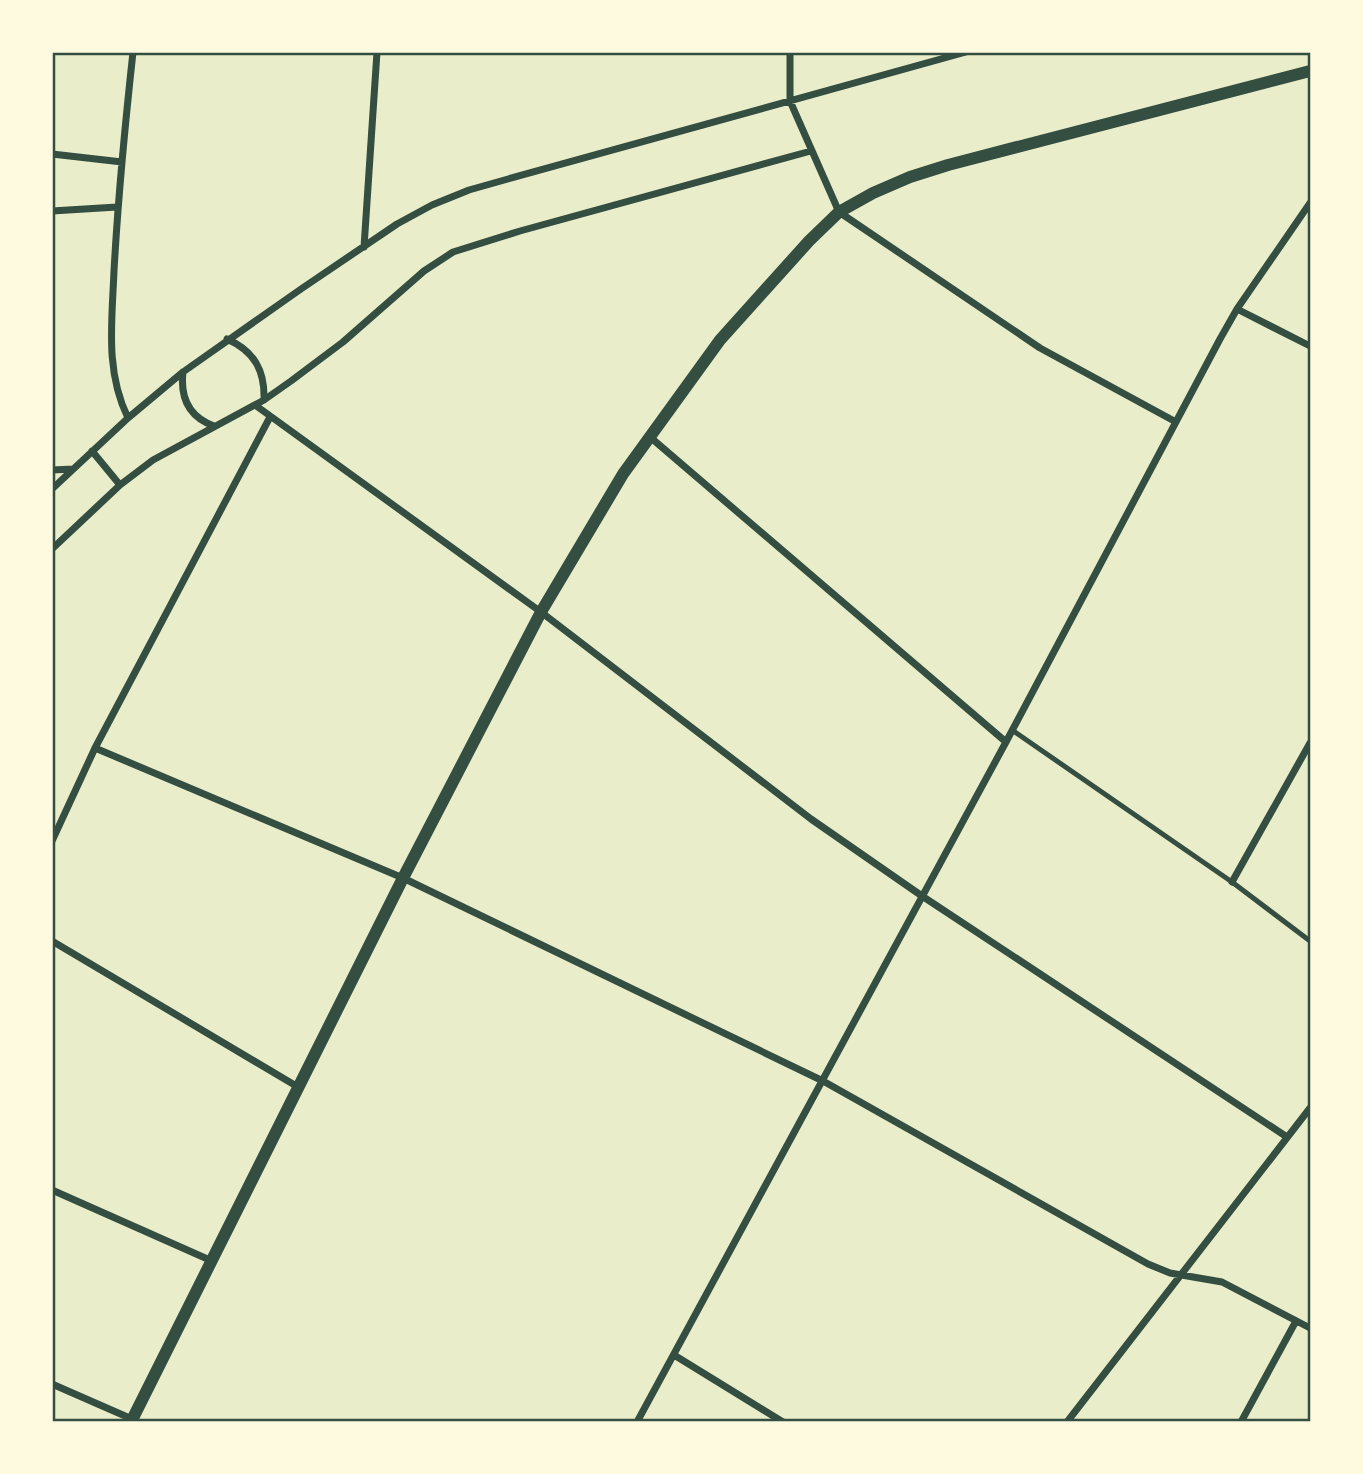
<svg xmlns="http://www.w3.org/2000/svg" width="1363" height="1474" font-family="'Golos Text',sans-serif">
<rect width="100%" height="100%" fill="#e9edc9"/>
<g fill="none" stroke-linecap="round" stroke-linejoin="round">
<path stroke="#344e41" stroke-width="5" d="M1012 730 1232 882 1310 941"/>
<path stroke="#344e41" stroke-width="7" d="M790 52V101L839 212 1040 348 1176 422
M52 154 122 162
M52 211 117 207
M364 247 377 52
M1237 309 1310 346
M227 339C254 351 265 370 264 400
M183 372C180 398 189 417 214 426
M255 405 541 612 811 819 922 896 1287 1137
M128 418C105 371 112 322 114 271 118 198 125 125 133 52
M650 437 1006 742
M92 451 120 485
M52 470 73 469
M52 489 128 418 183 372 301 289 397 224 432 205 469 190 508 179 966 52
M52 549 120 485 153 460 264 400 291 381 343 342 424 271 453 252 520 231 811 151
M95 748 403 878 823 1081 1148 1264 1170 1273 1222 1282 1310 1328
M52 841 95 748 270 417
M1232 882 1310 743
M52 941 298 1087
M52 1190 212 1261
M674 1355 783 1422
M52 1384 132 1419
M637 1422 1006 742 1220 339 1237 309 1310 203
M1067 1422 1310 1108
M1241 1422 1296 1321"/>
<path stroke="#344e41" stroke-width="12" d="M131 1422 403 878 541 612 623 474 720 340 809 241 839 212 873 193 910 177 948 165 1310 71"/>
</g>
<rect width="1363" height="1474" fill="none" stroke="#fefae0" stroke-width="108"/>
<rect x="54" y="54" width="1255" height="1366" fill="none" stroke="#344e41" stroke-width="2.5"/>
</svg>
